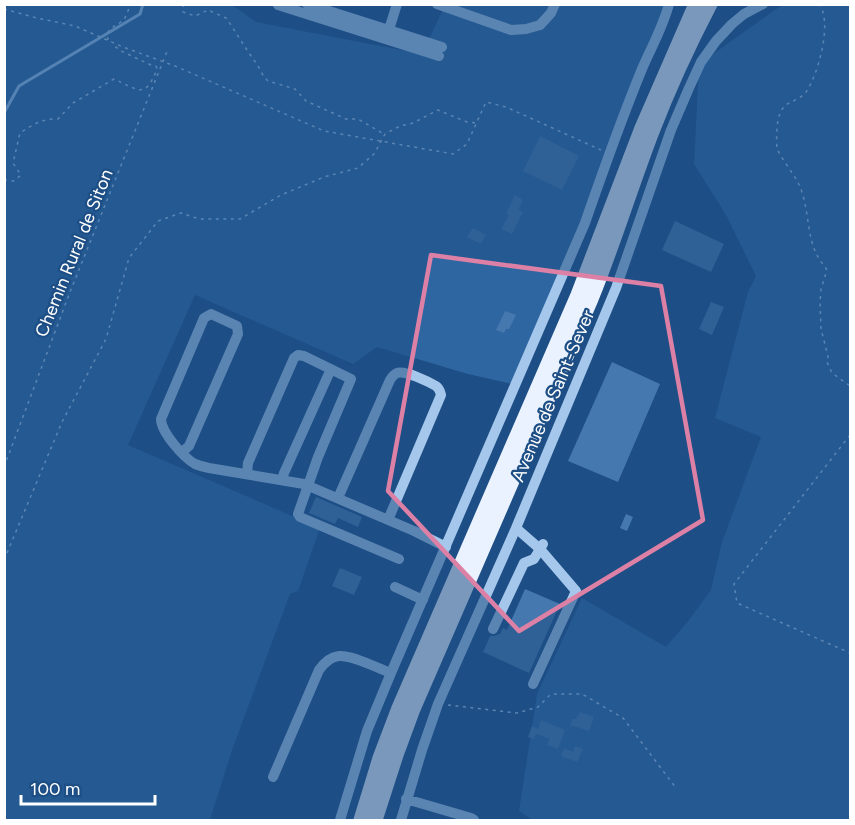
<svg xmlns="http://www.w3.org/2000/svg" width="855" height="825" font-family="Figtree,sans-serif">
<rect width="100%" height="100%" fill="#1d4e85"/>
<path fill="#2e66a2" d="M5 5H232L256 22 422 54 445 5H670L667 20 512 384 468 374 377 347 353 364 195 295 128 445 320 528 298 591 290 594 232 750 210 820H5Z
M782 5H850V820H532L519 811 537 694 582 598 666 647 689 620 711 590 722 542 761 437 715 418 748 292 756 276 726 215 694 164 699 64Z"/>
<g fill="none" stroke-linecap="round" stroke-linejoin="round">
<path stroke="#98c2ec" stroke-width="3" d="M4 113 19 86 140 14 143 4"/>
</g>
<path fill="#4578ae" d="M540 136 579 156 562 190 523 171Z
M515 195 523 200 518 210 523 212 512 234 501 229 509 215 506 214Z
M675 221 724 244 711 272 662 250Z
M473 228 486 235 481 244 467 237Z
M711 302 724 307 712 335 699 329Z
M505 311 516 315 509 329H506L504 333 496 330Z
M612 362 660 384 618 482 568 461Z
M316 497 362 517 358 527 338 518 335 524 309 513Z
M626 514 633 517 627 531 620 528Z
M340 568 362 577 354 595 332 586Z
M525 589 560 604 529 673 483 652 490 636H494L500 634 503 628 507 630Z
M580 712 594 717 589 731 570 725 573 719H576Z
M541 720 565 730 558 749 547 745 550 739 536 734 534 739 528 737 532 726 538 729Z
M575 746 583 749 577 762 561 756 564 748 573 752Z"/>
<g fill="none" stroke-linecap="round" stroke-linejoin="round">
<path stroke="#a5c7eb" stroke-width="1.5" stroke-dasharray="3 4.5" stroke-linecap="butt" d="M183 4V12L195 16 208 10 226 18 229 22 245 47 258 66 264 77 268 81 295 89 306 101 346 119H358L384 134
M819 4C833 22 818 75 806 92 795 105 783 98 778 120 777 126 776 142 777 148 779 156 796 176 800 187 809 208 807 237 817 255 819 260 824 265 827 270L821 289 820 302 821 329 828 356 827 362 832 373 850 386
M4 9 37 18 75 26 123 47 175 66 324 131 453 154 467 144 486 102 506 107 601 150
M108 40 107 34 110 29 124 20 131 4
M4 180 14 181 21 175 13 163 20 133C32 125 43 118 58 119L73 103 114 79C139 90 145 100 157 69L156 66 151 65 121 51 112 44
M850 435 734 584 737 603 850 653
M4 467 70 292 168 49
M4 560 62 422 106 339 129 258 158 221 181 213 199 219H240L281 195 324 177 358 168 374 154 385 134 400 126 413 123 438 110 467 122 477 123
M448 705 517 713 538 707 551 694H582L623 718 676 788"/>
<path stroke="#a5c7eb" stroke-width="10" d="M307 4 442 47
M437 4 511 30 526 29 540 25 551 13 555 4
M278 5 439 56
M387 36 397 4
M182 452 189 446 238 334 237 326 211 314 204 318 161 419C161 432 183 457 195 464 200 466 204 467 209 468L304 484 414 531 446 547
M247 474 248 463 294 358 298 355 304 356 351 379 318 457 298 514 300 517 399 559
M282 480 284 473 331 369
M338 498 390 380C392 377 394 374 397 373 405 370 429 382 436 386 440 389 440 391 441 395L388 520
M516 528 540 549 576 591 533 684
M395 587 423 600
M493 629 524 563 534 559 543 544
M273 777 319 670C324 663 330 657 339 656 353 655 377 668 391 673
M406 799 471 818 474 820
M340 820 367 731 391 673 585 223C603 171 621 120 642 69 651 48 663 27 669 4
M401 820 422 750 438 704 516 528 616 288 671 130 689 88 701 62 716 41 732 24 744 14 763 4"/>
<path stroke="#e9f2fe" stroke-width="15" d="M361 820 380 758 399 708 578 295 642 128 696 4
M375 820 396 755 413 709 591 299C613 245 630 189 651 134 668 90 688 46 710 4"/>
</g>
<path d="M0 0H855V825H0ZM431 255 661 286 703 520 519 631 388 491Z" fill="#1d4e85" fill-opacity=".55" fill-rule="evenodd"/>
<path fill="none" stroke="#dd80a5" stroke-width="4.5" stroke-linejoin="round" d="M431 255 661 286 703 520 519 631 388 491Z"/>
<g text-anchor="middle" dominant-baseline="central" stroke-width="4.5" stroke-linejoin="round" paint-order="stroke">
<g font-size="18" fill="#fff" stroke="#1d4e85">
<text transform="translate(74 253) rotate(-68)">Chemin Rural de Siton</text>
<text transform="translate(553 396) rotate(-67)">Avenue de Saint-Sever</text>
</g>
</g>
<rect width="855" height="825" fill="none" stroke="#ffffff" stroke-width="12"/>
<path d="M21 795v9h134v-9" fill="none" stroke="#ffffff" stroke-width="3"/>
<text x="30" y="795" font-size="18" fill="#ffffff" stroke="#1d4e85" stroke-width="4.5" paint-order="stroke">100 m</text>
</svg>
